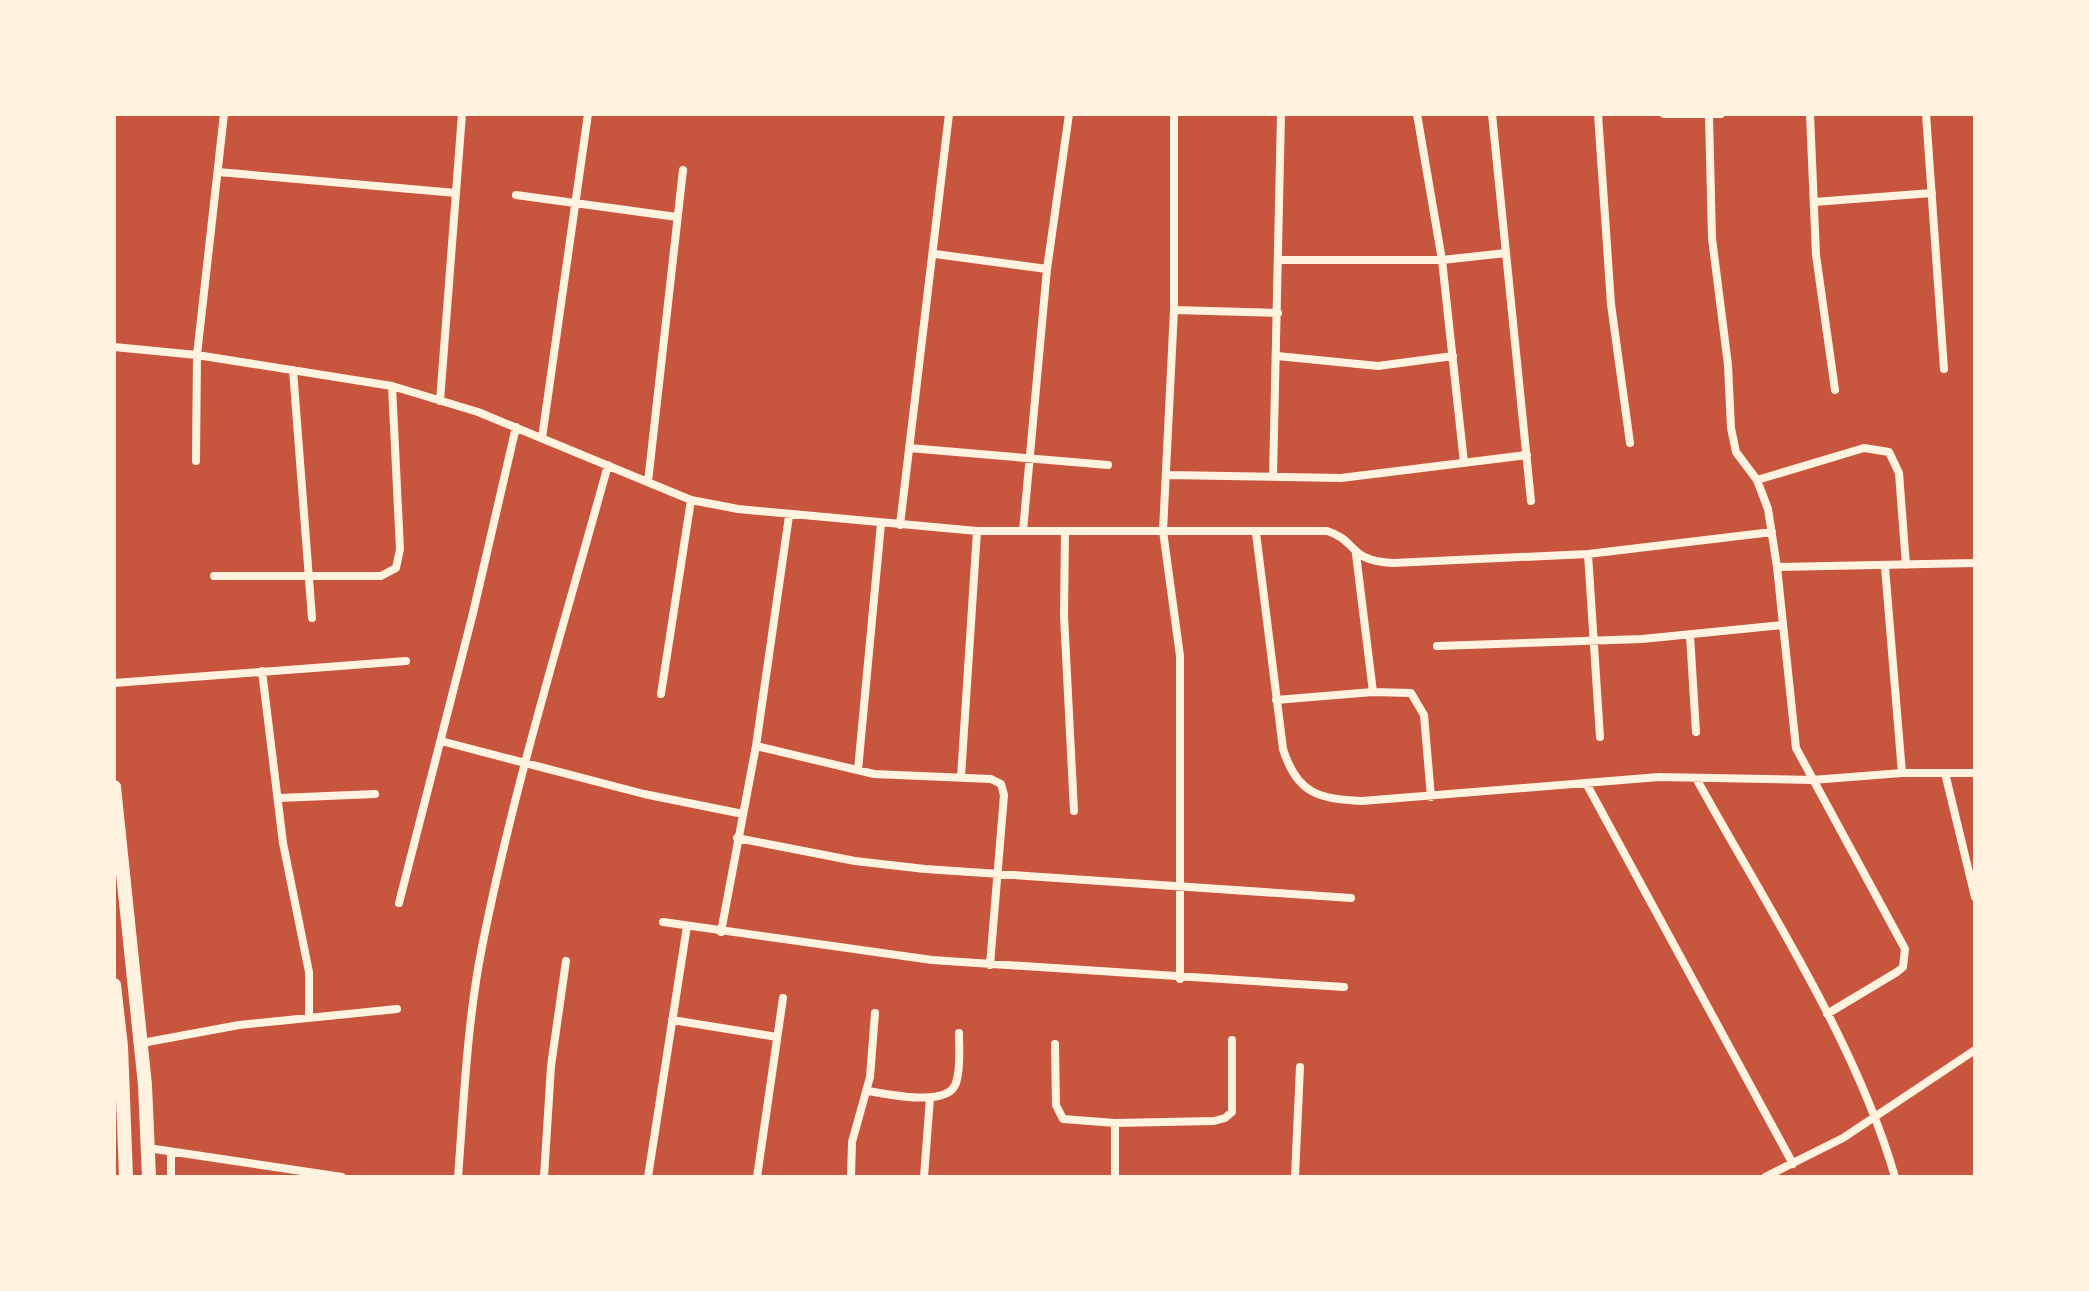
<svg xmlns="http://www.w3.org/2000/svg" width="2089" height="1291" font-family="'PT Sans',sans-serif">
<rect width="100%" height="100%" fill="#c8553d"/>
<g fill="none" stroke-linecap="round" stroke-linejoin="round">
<path stroke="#fff3e0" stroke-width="8" d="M1174 114V310L1163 531 1180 656V979
M1417 114 1442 260 1464 463
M1492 114 1531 501
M1598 114 1611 304 1630 443
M1664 114H1721
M1810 114 1816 255 1835 390
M1926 114 1944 369
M1709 115 1712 238 1728 365 1731 428 1736 452 1757 480
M218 172 456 193
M516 195 677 217
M1814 202 1932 193
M935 254 1047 269
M1280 260H1442L1506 253
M1174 310 1278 313
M114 347 197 355 392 386 478 412 691 500 738 509 977 531H1327C1358 540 1347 561 1393 563L1588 554 1772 532
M1277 356 1378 366 1453 356
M293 370 312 618
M440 401 462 114
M542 438 588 114
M909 448 1108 465
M196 461 197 355 224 114
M1167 475 1341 478 1527 455
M1273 477 1281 114
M648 482 683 170
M900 525 949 114
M1023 531 1047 269 1069 114
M1065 531 1064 616 1074 811
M1256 533 1283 749C1297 794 1319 799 1362 801L1659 777 1812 780 1902 773H1975
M1356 554 1373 692
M1588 554 1600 737
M1777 567 1975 563
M1885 567 1902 773
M214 576H381L396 568 400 549 392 386
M1690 635 1696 732
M1437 646 1642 639 1782 625
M262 671 283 843 309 972V1017
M114 683 406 661
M661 694 691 500
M1276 700 1373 692 1411 693 1424 715 1431 797
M441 741 644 794 743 814
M756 746 874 774 991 779 1001 784 1004 795 990 965
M858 770 881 524
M1945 773 1975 897
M961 777 977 531
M1696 778C1764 902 1856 1041 1895 1177
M1586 783 1793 1164
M279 798 375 794
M737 838 855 861 925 869 1351 898
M399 903 473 613 516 427
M663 922 932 960 1344 987
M721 932 756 746 789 516
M1827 1014 1897 972 1903 967 1905 949 1796 748 1777 567 1768 509 1757 480 1864 448 1889 452 1899 473 1906 565
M672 1020 777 1037
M142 1043 239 1025 397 1009
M1055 1044 1056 1105 1063 1119 1115 1123 1214 1121 1225 1118 1232 1112V1040
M868 1091C888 1094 948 1108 956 1083 961 1068 959 1048 959 1033
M148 1148 342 1177
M171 1177V1152
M458 1177C464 1100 467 1023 482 947 514 785 564 625 608 465
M544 1177 551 1066 566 961
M648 1177 687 926
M757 1177 783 998
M851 1177 852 1142 870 1077 875 1013
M924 1177 930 1098
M1115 1177V1123
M1295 1177 1300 1067
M1765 1177 1843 1138 1975 1050"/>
<path stroke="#fff3e0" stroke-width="14" d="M114 787 145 1085 149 1177
M114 985 121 1046 126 1177"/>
</g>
<rect width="2089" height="1291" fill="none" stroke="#fff3e0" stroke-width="232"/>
</svg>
